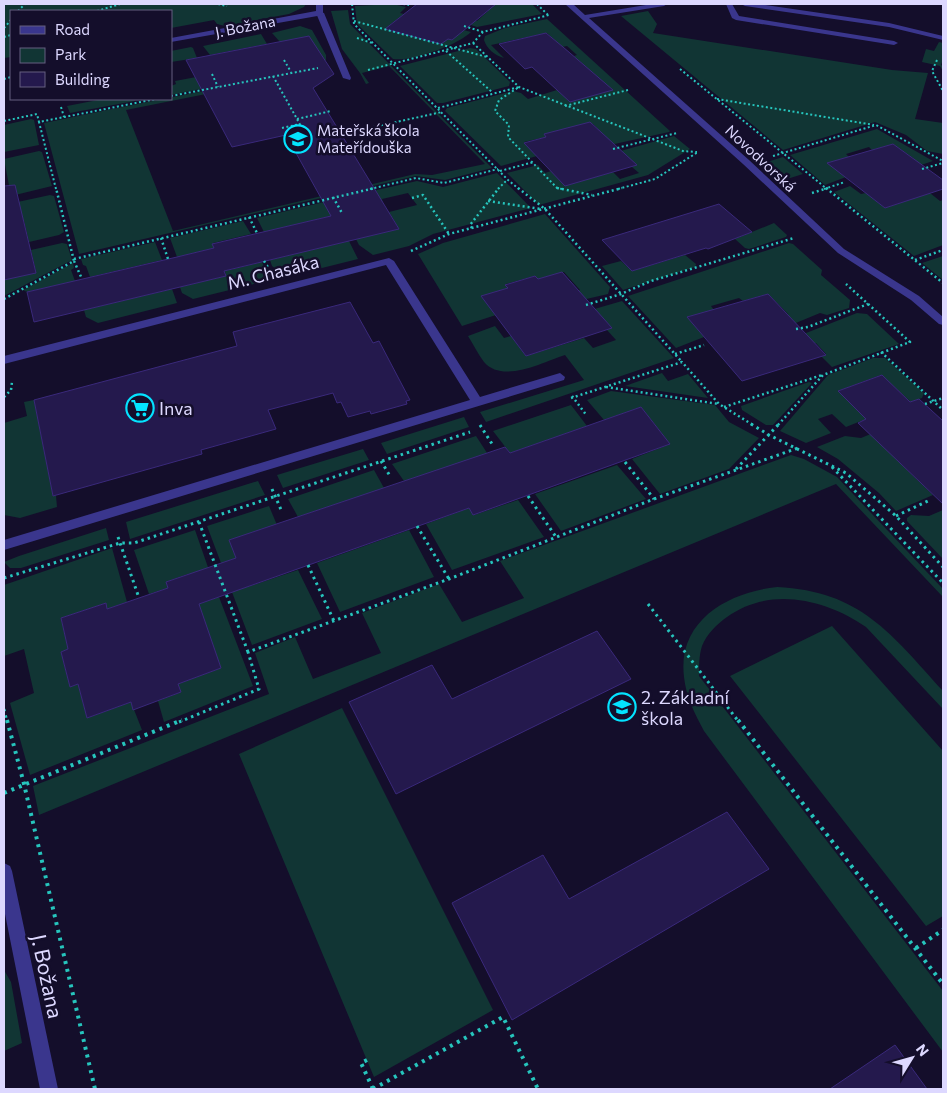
<svg xmlns="http://www.w3.org/2000/svg" width="947" height="1093" font-family="Commissioner,sans-serif">
<rect width="100%" height="100%" fill="#140e2b"/>
<path fill="#113534" d="M4 4H306L304 7 289 14 225 26 217 24 214 20 171 28V11H11V57L4 58Z
M393 4 406 7 400 13 404 14 391 24 425 40 440 44 460 29 471 32C458 45 411 62 393 59L357 24 355 6Z
M472 4H532L542 14 477 27 468 24 473 20 477 21 488 11Z
M348 10 350 24 492 168 445 180 416 176 79 254 44 123 107 110 108 112 107 110 270 78 271 81 126 110 173 231 415 174 432 175 485 164 389 66 362 73 369 83 366 84 360 73 342 49 331 11Z
M648 11 657 24 653 33 892 70 928 73 915 119 943 123V154L927 151 906 135 875 122 783 150 621 16Z
M547 19 670 131 669 132 610 145 607 138 593 124 544 134 546 137 524 142 537 156 501 166 445 111 447 108 513 91 521 93 528 99 557 90H612L574 56 577 55 567 46 562 47 547 33 491 45 504 58C494 55 487 49 484 40L485 36 505 28Z
M300 26 312 30 326 55V60L319 66 318 49 280 42 272 33Z
M261 34 267 44 210 55 203 46Z
M939 42 943 43V59L941 65 943 66V71L940 66 922 62 926 49 934 51Z
M191 47 193 48 197 58 171 62V51Z
M470 48 476 49 510 82 509 86 443 103H437L400 66Z
M207 75 210 87 171 95V86L176 84 175 81Z
M103 99H134L135 101 70 113 67 106Z
M31 119 34 120 39 145 4 152V125Z
M877 129 933 161 918 166 913 158 893 144 872 150 869 147 846 154 849 157 828 163 846 177 825 185 790 155Z
M674 136 690 149 648 175 539 205 507 173 538 165 545 173 551 171 565 185 613 172 620 179 639 173 632 167 636 165 617 152Z
M39 151 42 152 52 186 11 196 4 159Z
M783 157 803 174 787 179 767 162Z
M497 173 531 208 433 234 409 246 373 255 359 245 356 239 399 229 389 212 417 205 408 193 382 199 383 203 348 212 341 198 417 181 443 187Z
M850 186 861 194 866 193 885 208 930 193 940 201 943 200V245L914 256 834 192Z
M50 195 54 196 64 232 59 235 29 242 24 221 17 223 13 203Z
M328 201 335 215 264 232 257 218Z
M545 214 610 287 608 294 582 300 575 292 580 290 564 272 538 279 535 276 506 284 508 288 482 296 496 315 462 326 418 254 443 243Z
M243 221 251 234 213 243 214 248 177 257 170 238Z
M774 223 787 235 786 237 749 249 745 248 735 239Z
M349 241 358 259 286 277 272 266 270 260Z
M155 242 162 260 90 277 86 266 83 265 81 259Z
M62 243 67 244 72 260 4 296V280L36 272 31 250Z
M789 243 793 244 822 270 821 275 850 300 849 308 827 315 820 313 791 325 788 314 768 294 743 301 739 298 711 306 714 310 688 317 704 337 676 348 628 296Z
M685 255 696 264 695 267 623 290 602 266 621 261 632 271Z
M943 256V280L922 263Z
M262 262 270 280 193 299 182 293 180 287 226 276 225 271Z
M73 263 74 268 71 270 75 281 27 292 23 290Z
M172 289 177 303 98 323 86 317 84 310Z
M622 301 674 358 486 422 480 412 584 380 565 355C543 362 503 384 484 362 478 354 473 344 468 336L495 326 504 338 511 336 526 356 584 338 593 348 616 340 607 330 612 328 603 318 591 310Z
M857 313 867 314 899 344 832 367 821 356 826 354 816 343 810 345 801 335Z
M873 358H885L924 393 922 398 911 402 881 375 838 391 866 419 846 427 832 414 818 419 831 433 806 443 780 431 828 375Z
M662 373 668 381 688 374 708 398 625 386Z
M809 382 812 383 773 425H766L742 410 741 406Z
M611 391 715 405 729 422 759 438 729 469 660 494 632 459 670 444 641 407 604 420 587 400Z
M34 400 53 496H56L57 507 20 518 4 515V423L27 416 24 402Z
M571 405 587 426 510 453 493 431Z
M464 417 469 427 387 454 381 443Z
M878 431 901 464 933 495 896 511 879 493 838 459 817 447 845 436 861 438Z
M476 436 491 459 404 481 392 464Z
M363 449 369 460 283 488 277 475Z
M791 455 804 459 837 477 943 589V597L836 484 39 815 33 786 269 694 255 653 295 637 313 679 381 653 362 613 439 584 462 622 524 598 500 561Z
M617 465 646 499 561 531 535 494Z
M374 470 384 488 298 517 288 499Z
M258 481 265 495 130 539 126 522Z
M518 500 544 537 452 570 426 524 469 508 474 515Z
M269 506 277 525 247 587 298 570 322 619 252 645 207 526Z
M943 510V559L907 521V518L911 515 929 516Z
M106 528 109 540 21 568H10L4 562 19 556Z
M195 530 210 573 188 574 166 582 168 588 149 594 134 550Z
M409 530 434 577 340 612 317 563Z
M112 548 127 602 107 609 106 603 61 618 68 649 61 652 70 687 78 684 87 718 131 702 142 730 30 775 10 703 34 693 24 649 4 656V585Z
M777 587C861 591 891 634 943 691V709L866 627C825 599 770 586 727 617 717 624 706 635 702 646 699 655 699 667 699 676L943 991V1052L704 731C695 714 686 697 684 677 677 620 729 592 777 587Z
M219 597 253 686 164 722 158 701 181 692 178 684 221 668 198 604Z
M832 626 943 751V916L926 926 730 676Z
M342 708 493 1010 374 1077 239 754Z
M4 970 11 982 22 1043 4 1051Z"/>
<path fill="#24194d" stroke="#3a297b" d="M417 4H496L452 40 448 39 441 44 385 29Z
M546 33 563 47 613 90 570 102 532 67 525 69 499 44Z
M309 36 334 74 313 88 399 229 224 271 226 276 34 322 27 292 177 257 214 248 212 244 331 216 286 135 232 147 186 60Z
M590 122 637 165 565 186 524 143 546 137 544 134Z
M893 144 943 180V189L885 208 827 163Z
M15 185 36 273 4 280V186Z
M719 204 752 232 708 249 706 248 632 271 602 240Z
M562 272 612 328 526 356 481 296 508 288 505 285 535 276 538 279Z
M768 294 826 355 742 381 687 317Z
M350 302 373 343 379 341 410 400 406 401 407 404 371 414 370 411 348 417 341 402 337 403 333 393 268 410 276 429 201 450 202 454 53 496 34 400 237 346 233 332Z
M882 375 910 402 919 399 943 421V504L858 423 866 419 838 391Z
M641 407 670 444 473 515 469 508 199 604 221 668 178 684 181 692 133 710 131 702 87 718 78 684 70 687 61 652 68 649 61 618 106 603 107 609 168 588 166 582 236 558 229 540 505 447 510 453Z
M597 631 631 679 396 794 349 702 432 665 452 699Z
M727 812 769 869 512 1020 452 903 543 855 569 899Z
M895 1045 927 1089H830Z"/>
<g fill="none" stroke-linecap="round" stroke-linejoin="round">
<path stroke="#26c5bd" stroke-width="2" stroke-dasharray="2 2.5" stroke-linecap="butt" d="M218 4 227 6
M352 4 354 24 508 180 519 189
M403 4 409 5
M537 4 549 16
M18 11 25 4
M97 11 120 4
M354 21 487 57
M464 26 483 32
M4 28 11 20
M4 37 11 35
M357 38 372 43
M473 43 519 87 683 151 697 152
M446 51 493 93
M284 60 291 72
M937 60 932 71 943 91
M680 69 827 189
M368 70 473 43 483 32 549 15
M212 74 218 87
M273 76 302 128
M4 79 11 77
M171 96 318 68
M717 99 874 125
M565 106 628 90
M61 107 64 117
M438 108 519 87 499 100 495 111 509 125 508 137 557 188 562 189
M297 119 331 111
M4 121 37 114 39 122
M282 128 300 124
M346 133 442 112
M613 149 677 133
M773 156 876 125 943 161
M922 169 943 163
M500 171 534 162
M56 189 39 122 156 99
M370 189 416 178 444 183 498 169
M498 189 507 180
M618 189 655 179 698 152
M824 189 845 182"/>
<path stroke="#26c5bd" stroke-width="2.5" stroke-dasharray="2 3" stroke-linecap="butt" d="M518 188 545 209 682 362
M557 188 592 195
M826 188 943 283
M812 193 828 188
M333 197 342 213
M412 198 423 195 449 234
M488 201 541 209
M249 217 257 233
M472 228 470 225 499 188
M161 238 168 259
M411 251 449 234 622 188
M74 259 375 188
M915 260 943 250
M74 261 82 279
M264 261 269 269
M4 299 74 261 56 188
M586 305 621 294 651 281 794 238
M796 329 808 327 868 304
M881 352 943 410
M675 354 704 345
M606 387 719 404
M572 396 587 416
M4 397 11 390 12 382
M571 398 682 362 719 404 753 425
M925 404 943 398
M724 407 822 375
M778 425 823 375 910 342 846 284"/>
<path stroke="#26c5bd" stroke-width="3" stroke-dasharray="2.5 4" stroke-linecap="butt" d="M751 424 769 435 846 473 896 516 943 567
M480 425 494 447
M381 461 390 476
M625 462 654 499
M832 467 943 583
M736 469 779 424
M272 489 282 512
M528 496 556 537
M896 516 928 501
M199 522 248 652
M417 526 449 579
M118 537 139 598
M308 565 334 621
M4 578 120 543H134L470 432
M648 604 739 722
M4 709 7 722
M179 722 259 689 248 652 449 579 654 499 798 448"/>
<path stroke="#26c5bd" stroke-width="4" stroke-dasharray="3 5" stroke-linecap="butt" d="M7 720 24 784 95 1089
M738 720 943 984
M4 793 182 720
M916 948 943 930
M367 1060 361 1063 373 1089
M373 1089 503 1017 538 1089"/>
<path fill="#3a368d" fill-rule="evenodd" d="M726 4H732L739 16 894 41 898 43 894 45 736 20 732 18Z
M317 11 324 13 351 78 350 80 343 78 316 13Z"/>
<path fill="#3a368d" fill-rule="evenodd" d="M316 4H323V15L171 42V38L316 11Z
M565 4H573L585 15 652 4H667L664 6 589 18 749 160 844 249 919 296 943 317V325L939 324 911 300 838 253 743 164Z
M741 4H758L889 23 943 36V40L889 27 745 6Z
M389 258 394 261 480 397 560 373 565 377 564 380 4 550V540L470 400 386 265 4 364V356Z
M4 863 10 866 12 871 58 1089H40L4 909Z"/>
</g>
<defs>
<g id="school-ring" transform="scale(1.4375)"><circle r="9.5" fill="#140e2b" stroke="#04e3ff" stroke-width="1.5"/><path d="M0-5L7-2L0 1L-7-2ZM-4 1L0 2.5L4 1V4Q0 6-4 4Z" fill="#04e3ff"/></g>
<g id="supermarket-ring" transform="scale(1.4375)"><circle r="9.5" fill="#140e2b" stroke="#04e3ff" stroke-width="1.5"/><path d="M-6-5.5h2.5l.6 2H6L4.5 2H-2.5L-4.4-4H-6ZM-1.5 3.2a1.3 1.3 0 1 0 .1 0ZM3 3.2a1.3 1.3 0 1 0 .1 0Z" fill="#04e3ff"/></g>
</defs>
<g fill-rule="evenodd">
<use href="#school-ring" x="298" y="139"/>
<use href="#supermarket-ring" x="140" y="408"/>
<use href="#school-ring" x="622" y="707"/>
</g>
<g text-anchor="middle" dominant-baseline="central" stroke-width="5" stroke-linejoin="round" paint-order="stroke">
<g font-size="15" fill="#ddd8ff" stroke="#140e2b">
<text transform="translate(245 26) rotate(-11)">J. Božana</text>
<text transform="translate(761 158) rotate(43)">Novodvorská</text>
</g>
<g font-size="15" fill="#ddd8ff" stroke="#140e2b" text-anchor="start">
<text x="317" y="130">Mateřská škola<tspan x="317" dy="17">Mateřídouška</tspan></text>
</g>
<g font-size="18" fill="#ddd8ff" stroke="#140e2b">
<text transform="translate(273 272) rotate(-14)">M. Chasáka</text>
</g>
<g font-size="18" fill="#ddd8ff" stroke="#140e2b" text-anchor="start">
<text x="159" y="408">Inva</text>
<text x="641" y="697">2. Základní<tspan x="641" dy="21">škola</tspan></text>
</g>
<g font-size="21" fill="#ddd8ff" stroke="#140e2b">
<text transform="translate(48 976) rotate(78)">J. Božana</text>
</g>
</g>
<rect width="947" height="1093" fill="none" stroke="#ddd8ff" stroke-width="10"/>
<rect x="10" y="10" width="162" height="90" fill="#140e2b" stroke="#645f80"/>
<rect x="20" y="26" width="25" height="8" fill="#3a368d" stroke="#645f80"/>
<text x="55" y="35" font-size="15" fill="#ddd8ff">Road</text>
<rect x="20" y="48" width="25" height="15" fill="#113534" stroke="#645f80"/>
<text x="55" y="60" font-size="15" fill="#ddd8ff">Park</text>
<rect x="20" y="72" width="25" height="15" fill="#24194d" stroke="#645f80"/>
<text x="55" y="85" font-size="15" fill="#ddd8ff">Building</text>
<g transform="translate(912 1058) rotate(53)" stroke="#140e2b" stroke-width="4" paint-order="stroke">
<path d="M0-4L9 19L0 12L-9 19Z" fill="#ddd8ff"/>
<text y="-8" font-size="14" font-weight="bold" text-anchor="middle" fill="#ddd8ff">N</text>
</g>
</svg>
